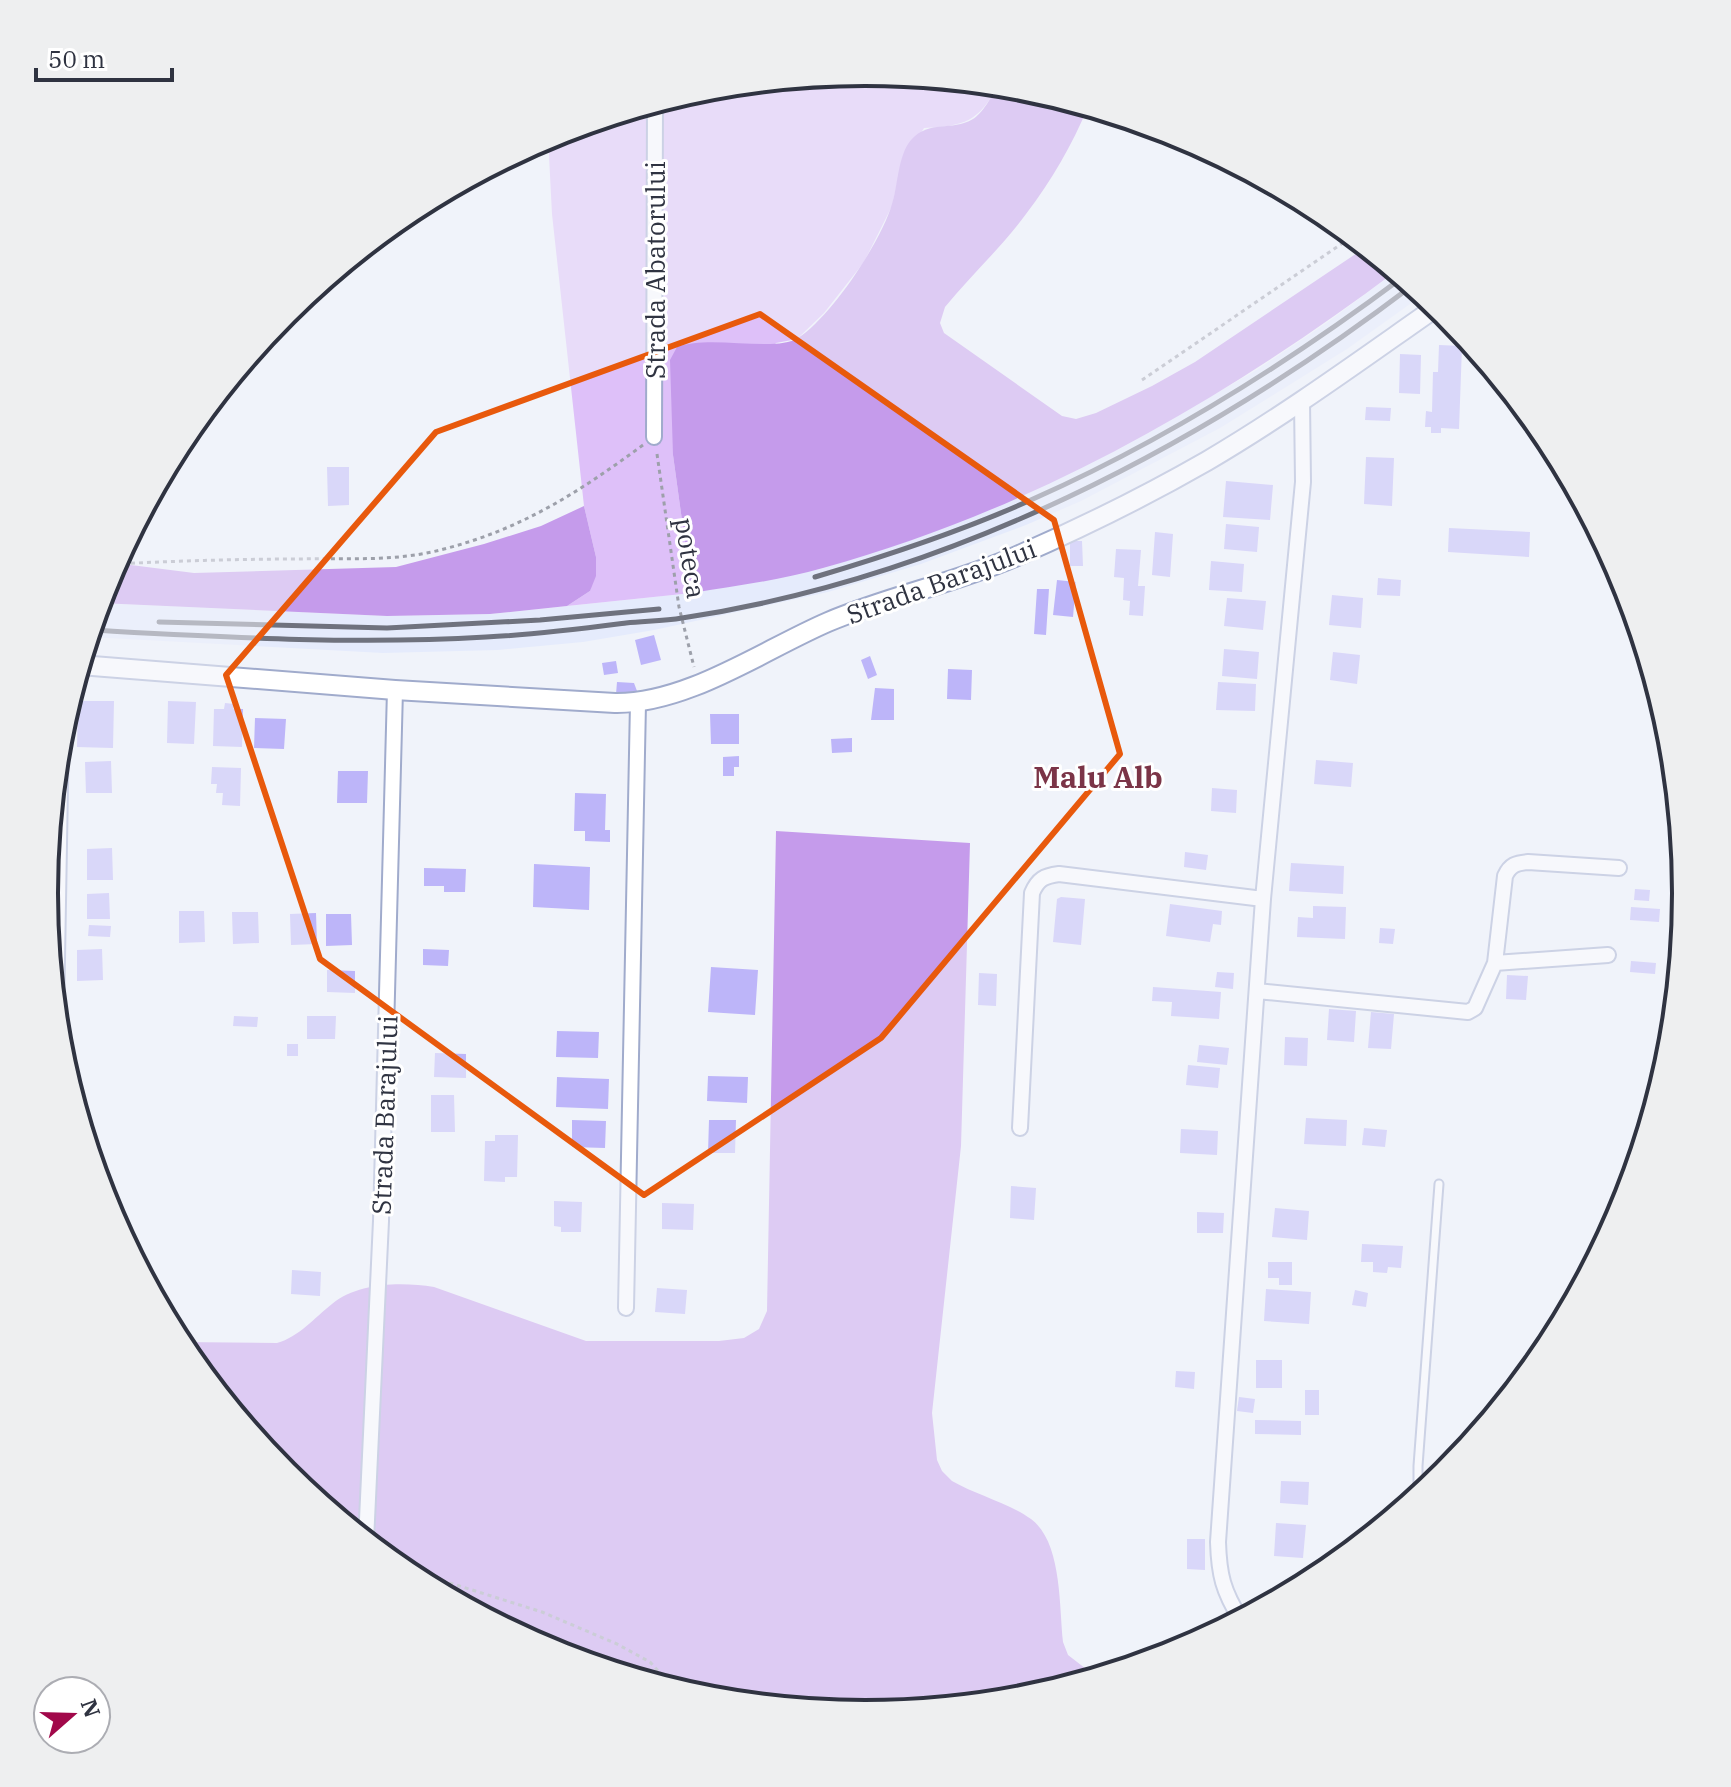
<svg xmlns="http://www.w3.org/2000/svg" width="1731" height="1787" font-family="'IBM Plex Serif',serif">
<rect width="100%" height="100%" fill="#f0f3fa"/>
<path fill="#e5ebfc" d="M1396 271 1424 294 1347 349 1220 428 1081 501 1026 525 921 564 828 592 654 630 583 642 498 650 383 653 89 637 99 603 387 616 490 614 692 593 820 569 910 540 1015 499 1121 448 1255 371 1328 322Z"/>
<path fill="#dec0f9" d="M866 72 998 85C979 122 964 126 924 128L901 165 892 206 864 262 824 313 797 339 776 343 673 455 692 593 567 606 590 591 596 557 584 506 552 214 548 136 706 88Z"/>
<path fill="#c59beb" d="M998 85 1026 88 1088 107C1072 145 1052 180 1026 214 1002 247 971 275 945 307L940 323 944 333 1062 416 1076 419 1096 413 1152 386 1195 362 1366 247 1396 271C1223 401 1033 510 823 568 781 580 736 586 692 593L673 455 670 360 677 347C711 334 774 353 798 338 831 317 881 242 892 204 898 185 898 155 911 140 930 119 951 132 973 119 982 114 993 95 998 85Z
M584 506 596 557V576L590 591 567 606 490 614 387 616 99 603 107 579 115 563 194 573 396 567 484 544 541 526Z
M776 831 970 843 961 1146 932 1413 937 1460 942 1471 952 1481C976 1495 1009 1503 1031 1519 1062 1542 1059 1605 1063 1642L1068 1655 1090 1672 1121 1670 1025 1699 865 1715 705 1699 551 1652 409 1576 284 1474 178 1342 277 1343C299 1337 314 1318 332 1304 359 1282 402 1282 434 1287L586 1341H719L744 1338 759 1329 767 1311Z"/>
<path fill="#bdb5f9" d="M1439 345 1462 346 1459 429 1441 428V433H1431V427H1425L1426 411 1432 412 1433 372H1438Z
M1400 354 1421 355 1420 394 1399 393Z
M1366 407 1391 408 1390 421 1365 420Z
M1366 457 1394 458 1392 506 1364 504Z
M327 467H349V505L328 506Z
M1226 481 1273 485 1270 520 1223 517Z
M1226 524 1259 527 1257 552 1224 549Z
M1449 528 1530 532 1529 557 1448 552Z
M1155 532 1173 534 1170 577 1152 575Z
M1070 541H1082L1083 566H1070Z
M1116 549 1141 550 1138 586H1145L1143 616 1129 615 1130 601 1123 600 1124 578 1114 577Z
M1211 561 1244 564 1242 592 1209 590Z
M1378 578 1401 580 1400 596 1377 595Z
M1057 580 1076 582 1073 617 1053 615Z
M1037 589H1049L1046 635 1034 634Z
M1332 595 1363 598 1361 628 1329 625Z
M1227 598 1266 601 1263 630 1224 626Z
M654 635 661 660 641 665 635 640Z
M1224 649 1259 652 1257 679 1222 676Z
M1333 652 1360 655 1357 684 1330 680Z
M870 656 877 675 868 679 861 660Z
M616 661 618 673 604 675 602 663Z
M948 669 972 670 971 700 947 699Z
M617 682 634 683 637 691 616 694Z
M1218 682 1256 684 1255 711 1216 710Z
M875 688 894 689V720H871Z
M78 701H114L113 748 77 747Z
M168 701 196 702 194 744 167 743Z
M225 703 234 704 233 709H243L242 747 213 746 214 709H224Z
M710 714H739V744H711Z
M255 718 286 719 284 749 254 748Z
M852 738V752L832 753 831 739Z
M739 756V767H734V776H723V757Z
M1316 760 1353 763 1351 787 1314 784Z
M111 761 112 793H86L85 762Z
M212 767 241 768 240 806 222 805 223 793H216L217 784H211Z
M338 771H368L367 803H337Z
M1212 788 1237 790 1236 813 1211 811Z
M575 793 606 794 605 830H610V842L585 841V831H574Z
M112 848 113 880H87V849Z
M1185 852 1208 855 1206 870 1184 867Z
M1291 863 1344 866 1343 894 1289 891Z
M534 864 590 867 589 910 533 907Z
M424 868 466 869 465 892H444V886H424Z
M1635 889 1650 890 1649 901 1634 900Z
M109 893 110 919H87V894Z
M1061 897 1085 899 1081 945 1053 942 1057 899Z
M1170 904 1222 911 1221 925 1213 924 1210 942 1166 936Z
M1313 906 1346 907 1345 939 1297 937 1298 917 1313 918Z
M1631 907 1660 909 1659 922 1630 920Z
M179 911H204L205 942 179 943Z
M232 912H258L259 943 233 944Z
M316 913 317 944 291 945 290 914Z
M326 914H351L352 945 326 946Z
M89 925 111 926 110 937 88 936Z
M1380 928 1395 929 1393 944 1379 943Z
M102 949 103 980 77 981V950Z
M423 949 449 950 448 966 423 965Z
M1631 961 1656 963 1655 974 1630 972Z
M711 967 758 970 755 1015 708 1012Z
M327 970 355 971V993L327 992Z
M1217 972 1234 973 1233 989 1215 987Z
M979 973 997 974 996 1006 978 1005Z
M1507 975 1528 976 1526 1000 1506 999Z
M1153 987 1221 992 1219 1019 1171 1016 1172 1002 1152 1001Z
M1329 1009 1356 1011 1354 1042 1327 1040Z
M1371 1012 1394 1014 1391 1049 1368 1048Z
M234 1016 258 1017 257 1027 233 1026Z
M307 1016H336L335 1039H307Z
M557 1031 599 1032 598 1058 556 1057Z
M1285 1037 1308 1038 1307 1066 1284 1065Z
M287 1044H298V1056H287Z
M1199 1045 1229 1048 1227 1065 1197 1062Z
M435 1053 466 1054V1078L434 1077Z
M1188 1065 1220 1068 1218 1088 1186 1085Z
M708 1076 748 1077 747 1103 707 1101Z
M557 1077 609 1079 608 1109 556 1107Z
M431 1095H454L455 1132H431Z
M1306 1118 1347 1120 1346 1146 1304 1144Z
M572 1120 606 1121 605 1148 572 1147Z
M709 1120H736L735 1153H708Z
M1364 1128 1387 1130 1385 1147 1362 1145Z
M1181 1129 1218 1131 1217 1155 1180 1153Z
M495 1135H518L517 1177H505V1182L484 1181 485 1141H495Z
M95 1137V1145H87L85 1137Z
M88 1147H95L96 1169H95Z
M1011 1186 1036 1188 1034 1220 1010 1218Z
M554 1201 582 1202 581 1232H561V1227L554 1226Z
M662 1203 694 1204 693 1230 662 1229Z
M1275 1208 1309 1211 1307 1240 1272 1237Z
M1197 1212 1224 1213 1223 1233H1197Z
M1362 1244 1403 1246 1401 1268 1388 1267 1387 1273 1373 1272V1262H1361Z
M1268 1262H1292V1285H1279V1278H1268Z
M292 1270 321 1272 320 1296 291 1294Z
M657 1288 687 1290 685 1314 655 1312Z
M1266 1289 1311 1292 1309 1324 1264 1321Z
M1355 1290 1368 1293 1366 1307 1352 1305Z
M1256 1360H1282V1388H1256Z
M1176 1371 1195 1372 1194 1389 1175 1387Z
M1305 1390H1319V1415H1305Z
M1239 1397 1255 1399 1253 1413 1237 1411Z
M1255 1420 1301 1421V1435L1255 1434Z
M1281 1481 1309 1482 1308 1505 1280 1503Z
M1276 1523 1306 1525 1303 1558 1274 1556Z
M1187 1539H1205V1570L1187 1569Z"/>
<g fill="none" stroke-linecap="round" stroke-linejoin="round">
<g stroke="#a0abcc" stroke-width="11">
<path id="service" d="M1418 1497V1466L1439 1184"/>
</g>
<g stroke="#a0abcc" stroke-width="18">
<path id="minor" d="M654 437 655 103
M1495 963 1608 955
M1257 991 1468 1012 1475 1008 1495 963 1505 876C1510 865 1516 863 1528 862L1619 868
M56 1018 61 728
M1020 1128 1032 893C1038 879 1044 876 1059 874L1263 899
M626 1308 638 703
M366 1541 381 1221 395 690
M1241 1620C1223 1591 1219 1575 1218 1542L1263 899 1303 482 1302 401"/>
</g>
<g stroke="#a0abcc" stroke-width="22">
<path id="tertiary" d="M80 665 395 690 615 703C687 704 763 650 828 622 889 596 956 583 1017 556 1081 528 1146 496 1207 461 1287 414 1362 359 1438 306"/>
</g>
<path stroke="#9da0aa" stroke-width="3" stroke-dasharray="4 4" stroke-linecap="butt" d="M1142 380 1353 236
M657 454 679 607 694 667
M115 564C176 561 237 559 298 559 346 558 397 562 444 549 522 529 579 492 643 445
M396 1566 542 1612 617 1644 650 1662 675 1690"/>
<use href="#service" stroke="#fff" stroke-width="7"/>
<use href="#minor" stroke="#fff" stroke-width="14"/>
<use href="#tertiary" stroke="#fff" stroke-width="18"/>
<path stroke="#6f727e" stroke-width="5" d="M815 577C889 555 963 531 1033 499 1164 441 1288 363 1403 277
M159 622 387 628 540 620 659 609
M91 630C222 637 354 645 486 637 533 635 579 629 626 623 645 621 664 621 682 618 949 578 1200 447 1413 285"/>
</g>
<path d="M0 0H1731V1787H0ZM760 314 1054 520 1120 754 881 1038 644 1195 320 959 226 675 436 432Z" fill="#f0f3fa" fill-opacity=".55" fill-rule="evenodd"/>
<path fill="none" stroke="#e8590c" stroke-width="6" stroke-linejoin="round" d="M760 314 1054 520 1120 754 881 1038 644 1195 320 959 226 675 436 432Z"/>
<g text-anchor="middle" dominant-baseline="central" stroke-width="6" stroke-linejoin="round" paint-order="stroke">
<g font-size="26" fill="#2f3341" stroke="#fff">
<text transform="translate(655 270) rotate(-90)">Strada Abatorului</text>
<text transform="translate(691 558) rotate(81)">poteca</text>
<text transform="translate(941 581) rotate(-20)">Strada Barajului</text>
<text transform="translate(384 1115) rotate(-88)">Strada Barajului</text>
</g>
<g font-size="30" font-weight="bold" fill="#7b3447" stroke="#fff">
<text x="1098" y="776">Malu Alb</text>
</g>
</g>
<path d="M0 0H1731V1787H0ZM58 893a807 807 0 1 1 1614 0a807 807 0 1 1-1614 0Z" fill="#eeeff0" fill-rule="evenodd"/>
<path fill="none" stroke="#2f3341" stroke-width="4" d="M58 893a807 807 0 1 1 1614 0a807 807 0 1 1-1614 0Z"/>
<g transform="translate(72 1715) rotate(70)"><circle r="38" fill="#ffffff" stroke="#acadb3" stroke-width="2"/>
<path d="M0-6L14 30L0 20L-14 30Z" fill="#a1084a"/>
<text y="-12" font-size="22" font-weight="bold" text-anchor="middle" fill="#2f3341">N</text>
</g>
<path d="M36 68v12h136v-12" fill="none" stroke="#2f3341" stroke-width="4"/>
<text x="48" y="68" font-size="24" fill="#2f3341" stroke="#ffffff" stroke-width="6" paint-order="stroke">50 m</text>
</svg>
